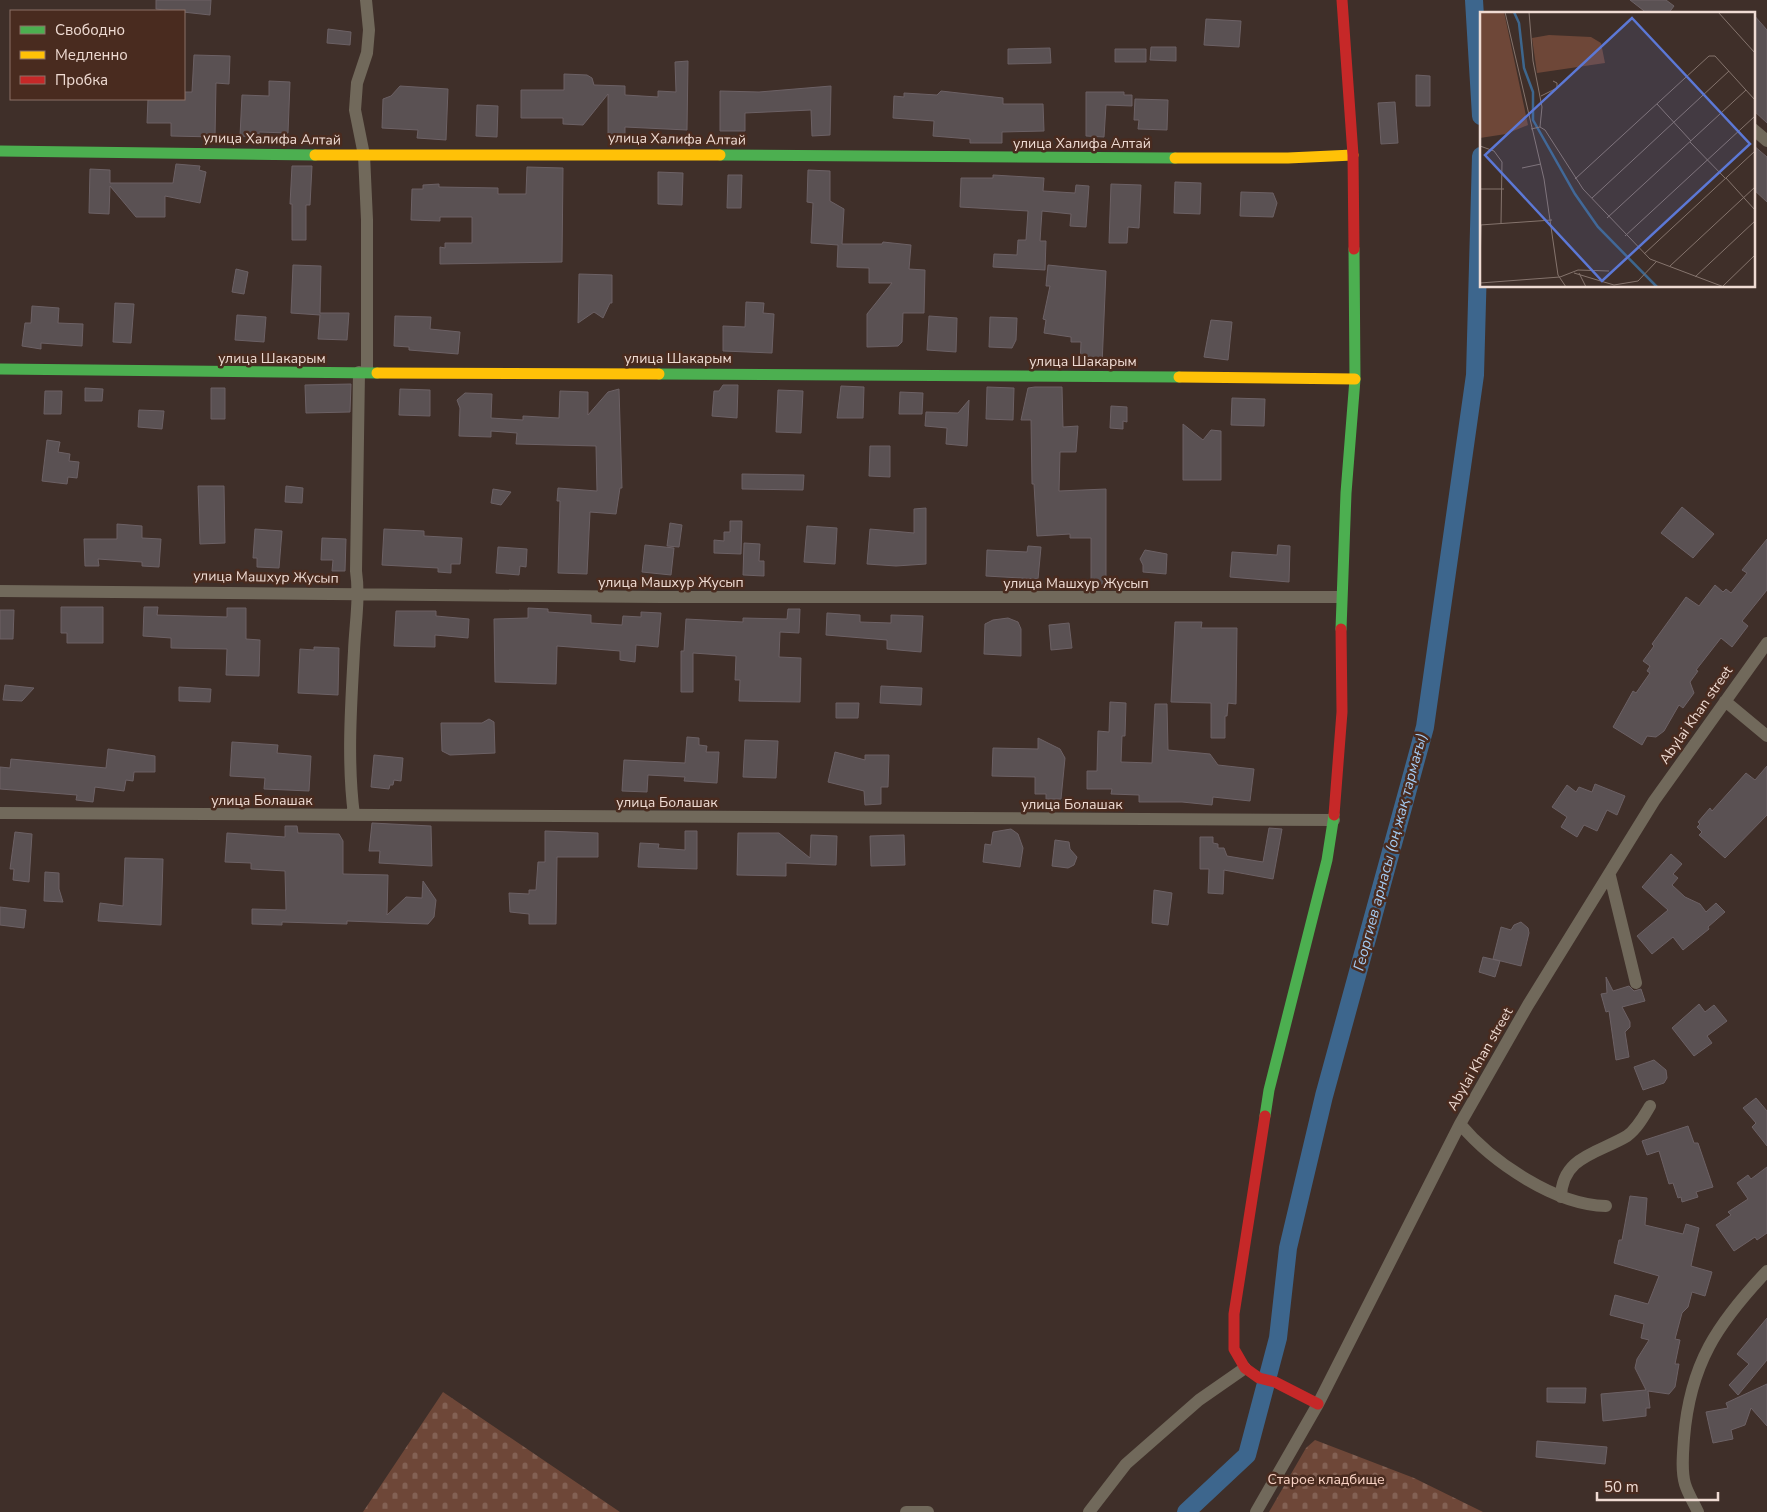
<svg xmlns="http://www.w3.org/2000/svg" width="1767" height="1512" font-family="'Nunito Sans',sans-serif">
<defs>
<pattern id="cemetery-stones" width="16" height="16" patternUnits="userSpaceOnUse" patternTransform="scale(1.25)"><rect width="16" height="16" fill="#6e4738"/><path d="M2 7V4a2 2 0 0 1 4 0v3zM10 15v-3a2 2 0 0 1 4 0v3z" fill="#836154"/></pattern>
</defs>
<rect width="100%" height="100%" fill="#3f2f29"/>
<path fill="url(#cemetery-stones)" d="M443 1392 620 1512H363Z
M1315 1440 1414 1478 1483 1512H1269L1306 1448Z"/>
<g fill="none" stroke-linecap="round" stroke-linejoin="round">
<path stroke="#3d668d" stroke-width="18" d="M1474 0 1481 116
M1186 1512 1247 1455 1278 1338 1288 1248 1324 1096 1425 727 1475 375 1481 156"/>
</g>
<path fill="#5a5153" stroke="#6c6165" d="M156 0H211L210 15 156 9Z
M1630 0H1666L1674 6 1668 14H1648Z
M1753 14 1767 30V123L1753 110Z
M1206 19 1241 21 1239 47 1204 45Z
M328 29 351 32 350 45 327 43Z
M1151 47H1176V61L1150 60Z
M1050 48 1051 63 1008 64V49Z
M1115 49H1146V62H1115Z
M194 55 230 56 229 84 216 83 215 137 171 136V123H147L148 99H184V92H192Z
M688 61 687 130 625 127V136H608V94L583 125 563 124V118H521V90H564V74L587 75 592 78 594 85 625 86V95L658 97V91L676 92 675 62Z
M1416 75 1430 76V106H1416Z
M269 81 290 82 288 133 259 132V137L240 136 242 95 269 96Z
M400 86 448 89 446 140 417 138 418 130 382 128 383 99 391 96Z
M831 86 830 135 812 136 811 110 745 113V131H720V91L759 92Z
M941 91 1003 98V104H1043L1044 131 1002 132V143H970V139L933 136 934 121 893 118 894 96 904 97V93L937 95Z
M1086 92H1124V95H1132V106L1106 105 1104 137 1086 136Z
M1135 99 1168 100 1167 130 1138 129 1139 120H1134Z
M1395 102 1398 143 1381 144 1378 103Z
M477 105 498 106 497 137 476 136Z
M1753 145 1767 157V202L1753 189Z
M176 164 200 166 199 170 206 172 200 203 165 196V217H136L110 186 109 214 89 213 90 169 110 170V183H173Z
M292 166H312L310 205H306V240H292V204H290Z
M527 167 563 168 562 262 440 264V247L445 248V243H472V217H440V221L411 220 412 189H423V185L439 184V187L498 188V194H526Z
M808 170 830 171V201L844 209 842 244H882L883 242 911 245 909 269 925 270 924 313H903L902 342 898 346 867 347V314L892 283H869V268L837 267 838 245 811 243 813 203 807 202Z
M658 172 683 173 682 205 658 204Z
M728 175H742L741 208H727Z
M993 175 1044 178 1043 191 1075 193 1076 185 1089 186 1086 227 1070 226 1071 214 1042 211 1040 241H1046L1045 270 993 267 994 254 1017 255 1018 240H1026L1028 211 960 207 961 178H993Z
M1175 182 1201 183 1200 214 1174 213Z
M1111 184 1141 185 1139 228 1128 227 1127 243H1109Z
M1241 192 1273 193 1277 203 1273 217 1240 216Z
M293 265 321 266 320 313H349L347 340 318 339 320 315 291 313Z
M1048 265 1106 271 1102 365H1080L1081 342H1071V337L1044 333 1046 320 1043 319 1050 286H1046Z
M236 269 248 272 244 294 232 292Z
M579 274 612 275V303H610L603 318 594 312 578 323Z
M746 302 764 303 763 313 774 314 772 353 723 351V326L745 327Z
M115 303 134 304 131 343 113 342Z
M32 306 59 308 58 323 83 324 82 346 41 343V349L22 346 25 323H31Z
M237 315 266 317 264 342 235 340Z
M395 316 431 317 430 329 460 332 458 354 409 350V347L394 346Z
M929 316 957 318 956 352 927 350Z
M990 317 1017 318 1016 340 1012 348 989 347Z
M1211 320 1232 322 1228 360 1204 357Z
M351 384 350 412 306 413 305 385Z
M723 385H738L737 418 712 416 714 391H719Z
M841 386 864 387 863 418H837Z
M987 387 1014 388 1013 420 986 419Z
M1035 387H1062L1063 427 1078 426 1076 452H1060L1059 491 1106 489V584H1091V538H1070V534L1037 536 1034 484H1032L1031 420H1021L1028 388Z
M85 388 103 389 102 401H85Z
M211 388H225V419H211Z
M400 389 430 390V416L399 415Z
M619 389 622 488H620L616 514 590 512 587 574 558 573 560 501H557L558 488 597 491 596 446 516 444 517 433 491 431V437L459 436 460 408 457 400 465 393 492 394 491 418 523 420V416L559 418 560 391 588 392V415L608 392Z
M778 390 803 391 801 433 776 432Z
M45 391H62L61 414H44Z
M900 392 923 393 922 414H899Z
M1232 398 1265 399 1264 426 1231 425Z
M969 400 967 446 946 444 947 428 925 426 926 412 958 413Z
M1111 406 1127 407V422L1123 421V429L1110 428Z
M139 410 164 411 162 429 138 427Z
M1183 424 1203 440 1211 430 1221 431V480H1183Z
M47 440 60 442 58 452 70 454 69 461 79 462 77 478 68 477 67 484 42 481Z
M870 446H890V477L869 476Z
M742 474 804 475 803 490 742 489Z
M198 486H224L225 543 200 544Z
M286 486 303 488 302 503 285 502Z
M493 489 511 492 501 505 491 503Z
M1682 507 1714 534 1693 558 1661 533Z
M926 508V564L896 566 867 564 870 529 914 533V509Z
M730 521H742L741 554 714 553V540L724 541V532H730Z
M670 523 682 525 679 547 667 546Z
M117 524 142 526V538L161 539 159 567 142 566V562L98 559 99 566H85L84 539H117Z
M807 526 837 528 835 564 804 562Z
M255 529 282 531 279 568 257 567V558H253Z
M384 529 424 531V536L462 538 460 564H451V573L438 572V568L382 565Z
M322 538 346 539 345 571H332L333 560H321Z
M1767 539V590L1742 621 1748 626 1732 647 1721 638 1696 670 1698 671 1690 682 1694 693 1683 708 1679 705 1664 731 1656 737 1647 736 1642 745 1613 727 1633 691 1636 693 1650 673 1647 671 1650 666 1643 661 1654 646 1652 644 1686 597 1699 606 1715 585 1723 592 1726 589 1731 593 1747 573 1742 570Z
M744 543 760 544 759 561H764V576L743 575Z
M645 545 674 548 671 575 642 572Z
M1278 545 1290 546 1289 582 1230 577 1232 552 1277 555Z
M1028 546 1041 547 1038 579 986 576 987 550 1027 552Z
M498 547 527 549 526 567 520 566 519 575 496 573Z
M1145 550 1167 554 1166 574 1143 572V565L1140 559Z
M61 607H103V643H67V633H61Z
M144 607H158L157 615 227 617V608H246V639L260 640 259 676 226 675 227 649 171 648V638L143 636Z
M528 608 548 609V612L591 615V623L622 625 623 616 641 617V612L661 613 658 647 636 645 635 662 620 660V651L557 646 556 684 495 682 494 619 528 618Z
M788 609H800L799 633 780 632 779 657 801 658 800 702 739 701 740 680H735L736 656 693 653V692H681V651H684L686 619 743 622V618L787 619Z
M0 610H14L13 639H0Z
M396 611H436V616L469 619 468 638 435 635V647L394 646Z
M827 613 860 615V622L891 623V615L923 616 921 652 887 649V640L826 635Z
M1008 618 1018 622 1021 629V656L984 654 985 624 993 620Z
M1175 622H1202L1201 628H1237L1236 704 1228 703 1227 716H1225V738H1211V703L1171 702Z
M1069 623 1072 648 1051 650 1049 625Z
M314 647 339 648 338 695 298 693 300 649 314 650Z
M5 685 34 688 22 701 3 700Z
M881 686 922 688 921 705 880 703Z
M179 687 211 689 210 702 179 701Z
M1110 702 1126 703 1125 736H1122L1121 762 1152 763 1155 704H1167L1168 750 1210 754 1218 765 1254 769 1250 801 1213 797 1212 805 1182 802H1139V795L1111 794 1112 789H1087V771H1097L1098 731 1109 732Z
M836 703H859L858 718H836Z
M489 719 494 722 495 753 450 755 442 751 441 723H482Z
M687 737 699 738V745L707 746 706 752H719L717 783 684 781 685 777 648 775 647 792 622 791 624 760 685 763Z
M1038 738 1060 749 1065 758 1061 799H1046V794H1035V777L992 776 993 748 1038 749Z
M745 740 778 741 776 778 743 777Z
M232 742 278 745 277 753 311 756 309 791 264 789 265 778 230 776Z
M108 749 155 756V772H134L133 781 126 780 124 791 95 787 93 802 76 800 77 795 0 789V767L10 768 11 759 106 768Z
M835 752 865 760V755H889L888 787H881V804L865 805 864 791 828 782Z
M374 755 403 758 401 781 394 780 393 785H390L389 789 371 787Z
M1767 766V815L1725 858 1699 835 1702 832 1697 827 1700 824 1698 822 1710 808 1712 811 1746 773 1755 780Z
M1595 784 1625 796 1617 815 1607 810 1597 831 1584 825 1577 837 1561 827 1567 817 1552 807 1567 785 1576 792 1579 787 1592 792Z
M372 823 431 826 432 866 379 863 380 851H369Z
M285 826H297L298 833 339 834 343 841V874L388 875 387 915 406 897 422 898 423 881 436 900 434 917 428 924 347 921V924L282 922V925L252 924V909L286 910 285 871 251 869V863L225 862 227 833 285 837Z
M1269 828 1282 829 1273 879 1224 870 1223 894 1208 893 1209 869H1200V837H1213V843L1218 844V848H1224L1227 856 1263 862Z
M1011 829 1018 834 1023 848 1020 867 983 862 985 844 991 845 993 832Z
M545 831 598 833V857H557L556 924H529V914L510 912 509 893 529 894V890H536L538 862H545Z
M685 831H697V869L638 867 640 843 659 844 658 848 685 850Z
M15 832 32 834 29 882 13 880 14 869H10Z
M738 833H779L810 858 811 835 837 836 836 865 786 863V876L737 875Z
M904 835 905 865 871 866 870 836Z
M1055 840 1069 842 1070 849 1077 857 1074 865 1068 868 1052 866Z
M1671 854 1682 864 1673 874 1678 878 1672 885 1685 897 1700 904 1706 912 1716 903 1725 912 1708 927 1709 929 1683 950 1673 937 1652 954 1637 936 1668 910 1642 887Z
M125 858 163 859 161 925 98 921 100 903 123 906Z
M45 872 59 873V889L63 902 44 901Z
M1154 890 1172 893 1168 925 1152 923Z
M0 907 26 910 24 928 0 925Z
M1521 922 1528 928 1529 933 1521 966 1493 959 1501 927 1511 930 1514 925Z
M1483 957 1500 961 1495 977 1479 972Z
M1606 977 1613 991 1629 986 1634 991 1641 989 1645 1001 1622 1007 1630 1022V1027L1625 1032 1629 1057 1616 1060 1609 1011 1606 1012 1601 994 1607 993Z
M1699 1004 1705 1012 1714 1005 1727 1021 1707 1036 1712 1043 1694 1056 1672 1028Z
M1654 1060 1666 1070 1667 1078 1664 1083 1643 1090 1634 1067Z
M1756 1098 1767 1111V1146L1752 1127 1756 1123 1743 1108Z
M1688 1126 1694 1143H1698L1713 1187 1696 1192 1698 1197 1682 1202 1681 1197 1678 1198 1673 1183 1669 1184 1659 1151 1647 1155 1642 1141Z
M1767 1167V1233L1757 1240 1755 1237 1734 1251 1716 1225 1731 1215 1728 1212 1748 1199 1737 1183 1748 1175 1751 1179Z
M1630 1196 1647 1198 1645 1225 1683 1234 1686 1224 1699 1228 1691 1266 1712 1272 1705 1296 1692 1292 1688 1307 1682 1313 1675 1339 1680 1340 1675 1364H1679L1675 1387 1669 1394 1648 1391 1650 1408H1646V1416L1603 1421 1601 1394 1646 1390 1635 1368 1637 1359 1649 1340 1641 1338 1644 1324 1610 1315 1615 1295 1648 1304 1659 1276 1614 1263 1619 1240H1622Z
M1767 1318V1360L1738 1395 1729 1385 1749 1364 1737 1354Z
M1767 1384V1426L1751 1408 1745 1425 1731 1430 1733 1439 1713 1443 1706 1412 1728 1408 1726 1403Z
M1547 1388H1586L1585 1403 1547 1402Z
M1537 1441 1607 1447 1605 1464 1536 1457Z"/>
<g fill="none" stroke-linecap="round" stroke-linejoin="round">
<path stroke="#71695b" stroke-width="12" d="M366 0 369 30 367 53 357 83 355 110 364 155 367 220V372
M1753 129 1767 141
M0 591 659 597H1341
M1725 701 1767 736
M0 813 1334 820
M354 815C347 762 351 705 354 651 355 624 360 599 356 571L359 372
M1610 876 1636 983
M1460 1124C1492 1162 1555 1205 1606 1206
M1561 1197C1562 1156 1599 1153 1627 1136 1637 1129 1644 1116 1650 1106
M906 1512H928
M1089 1512 1126 1464 1199 1400 1245 1368
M1256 1512 1318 1404 1460 1124 1528 1005 1654 801 1767 643
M1698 1512C1694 1503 1688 1494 1685 1484 1681 1470 1683 1453 1684 1438 1690 1364 1717 1324 1767 1271"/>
<path stroke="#4caf50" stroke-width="11" d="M0 151 315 155
M720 155 1175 158
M0 369 377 373
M659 374 1179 377
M1341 629 1346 493 1355 379 1354 249
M1265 1116 1269 1090 1327 860 1334 815"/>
<path stroke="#ffc107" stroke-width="11" d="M315 155H720
M1175 158H1288L1353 155
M377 373 659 374
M1179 377 1355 379"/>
<path stroke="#c62828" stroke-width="11" d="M1342 0 1353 155 1354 249
M1334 815 1342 712 1341 629
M1265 1116 1234 1314V1349L1245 1368 1259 1378 1275 1382 1318 1404"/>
</g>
<g text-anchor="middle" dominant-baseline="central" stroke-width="5" stroke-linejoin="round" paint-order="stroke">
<g font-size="14" fill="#efdbd3" stroke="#492b1f">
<text transform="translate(272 139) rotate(1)">улица Халифа Алтай</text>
<text transform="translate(677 139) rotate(1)">улица Халифа Алтай</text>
<text x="1082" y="143">улица Халифа Алтай</text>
<text x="272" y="358">улица Шакарым</text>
<text x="678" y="358">улица Шакарым</text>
<text x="1083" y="361">улица Шакарым</text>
<text transform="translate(266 577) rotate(1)">улица Машхур Жусып</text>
<text x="671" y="582">улица Машхур Жусып</text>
<text x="1076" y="583">улица Машхур Жусып</text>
<text transform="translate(1696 715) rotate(-55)">Abylai Khan street</text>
<text x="262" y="800">улица Болашак</text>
<text x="667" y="802">улица Болашак</text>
<text x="1072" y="804">улица Болашак</text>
<text transform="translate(1480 1059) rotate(-60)">Abylai Khan street</text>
</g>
<g font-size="14" fill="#fad4c6" stroke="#492b1f">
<text x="1326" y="1479">Старое кладбище</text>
</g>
<g font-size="15" font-style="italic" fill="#a4cbf3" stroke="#492b1f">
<text transform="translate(1390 852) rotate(-75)">Георгиев арнасы (оң жақ тармағы)</text>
</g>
</g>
<g transform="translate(1480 12)">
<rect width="275" height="275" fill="#3f2f29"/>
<path d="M0 0H24L48 113 26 122 0 126ZM69 23 111 25 121 31 125 51 57 61 52 26Z" fill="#6e4738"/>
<path fill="none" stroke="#3d668d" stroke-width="2.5" d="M34 0 39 11 44 56 53 80V108L95 182 118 215 177 275"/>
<path fill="none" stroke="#85746d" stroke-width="1" d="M25 0 64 167 78 263 86 275M49 0 53 49 62 95 60 115M238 0 275 41M61 84 77 76V71L73 69M177 92 211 129M51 117 60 115 65 118 103 177 170 247 244 275M210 130 245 166M0 134 14 139 22 150 21 211M42 156 61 152M246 166 275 198M95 167 229 44H235L275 88M0 177H24M112 186 249 59M127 206 266 78M0 213 72 208M145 224 275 104M164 242 275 139M190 254 275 175M0 258 1 213M94 261 134 273 158 269 176 250M99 261 106 275M215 265 275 209M0 271 80 265 98 258 129 259M242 275 275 243"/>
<path fill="#5c78d6" fill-opacity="0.15" stroke="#5c78d6" stroke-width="2.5" d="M152 6 270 132 122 269 5 143Z"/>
<rect width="275" height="275" fill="none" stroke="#efdbd3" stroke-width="2.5"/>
</g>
<rect x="10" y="10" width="175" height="90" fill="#492b1f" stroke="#8b7167"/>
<rect x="20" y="26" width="25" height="8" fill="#4caf50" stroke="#8b7167"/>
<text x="55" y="35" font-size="15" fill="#efdbd3">Свободно</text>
<rect x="20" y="51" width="25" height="8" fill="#ffc107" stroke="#8b7167"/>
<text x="55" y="60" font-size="15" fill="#efdbd3">Медленно</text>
<rect x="20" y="76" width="25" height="8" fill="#c62828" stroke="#8b7167"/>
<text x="55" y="85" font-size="15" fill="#efdbd3">Пробка</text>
<path d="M1597 1492v8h121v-8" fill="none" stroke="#efdbd3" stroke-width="2.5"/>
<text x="1604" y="1492" font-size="15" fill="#efdbd3" stroke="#492b1f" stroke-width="4" paint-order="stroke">50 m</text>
</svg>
